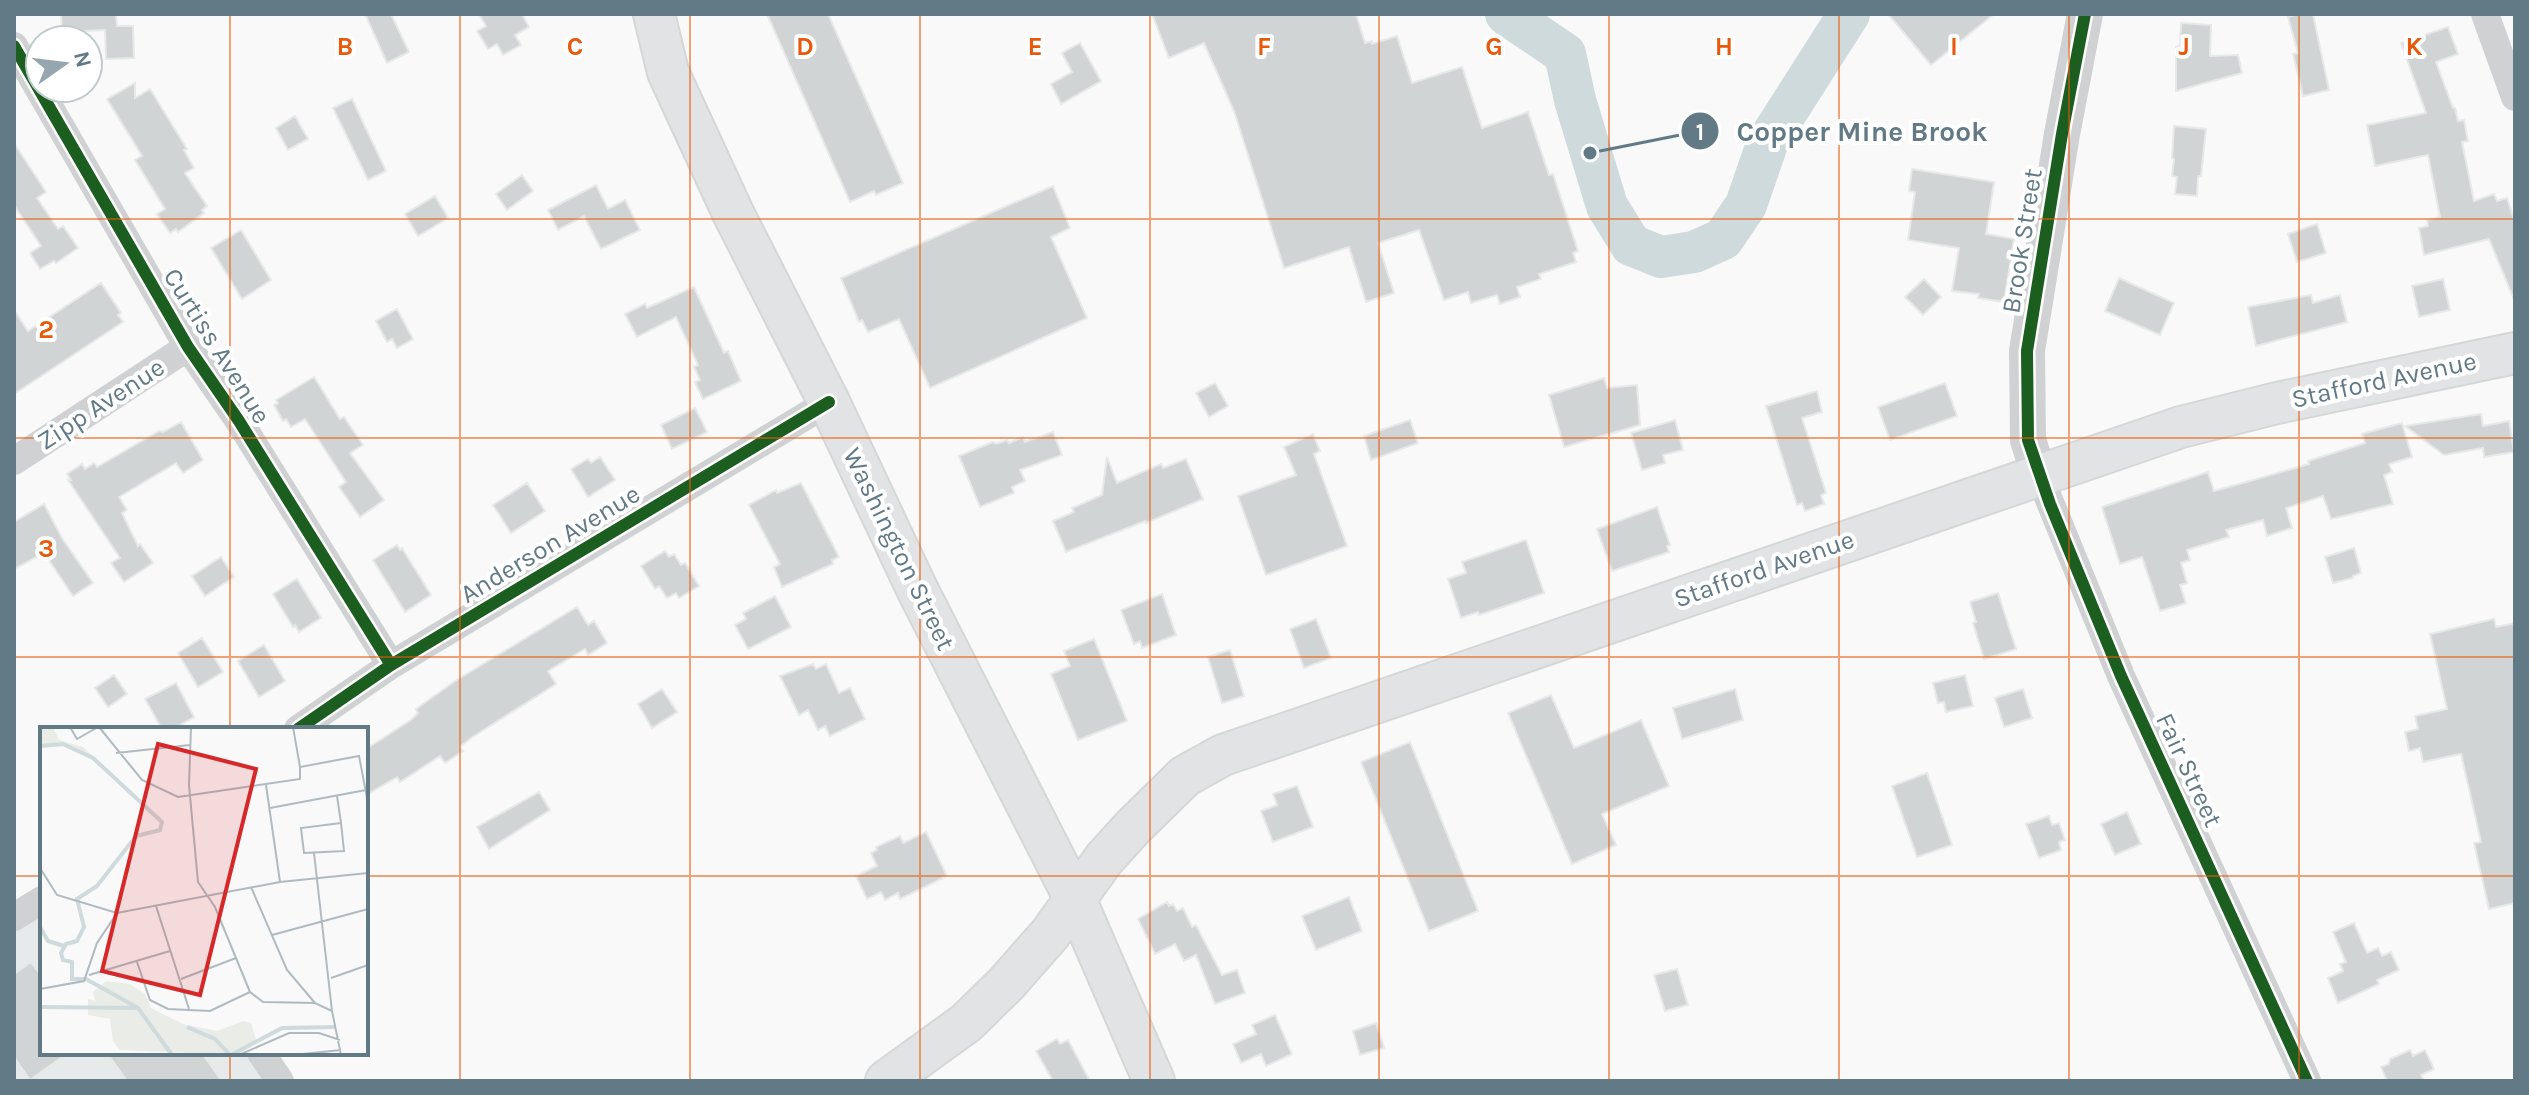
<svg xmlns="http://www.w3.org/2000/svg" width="2529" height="1095" font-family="Karla,sans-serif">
<rect width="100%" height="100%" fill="#f9f9f9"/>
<path fill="#e7eaea" d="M42 900V1053H261L280 1081H14V917Z"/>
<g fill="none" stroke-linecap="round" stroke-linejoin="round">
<path stroke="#cfdadc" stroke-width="42" d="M1506 14 1565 54 1575 100 1607 206 1631 245 1661 257 1694 252 1723 239 1746 205 1768 141 1849 14"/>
</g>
<path fill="#d1d4d5" stroke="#e8e8e8" stroke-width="2" d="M61 14H116L117 26H133L134 58 106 59 105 30 62 32Z
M365 14H391L409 52 387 63Z
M479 14H522L529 27 515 35 521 45 503 55 497 44 488 49 477 31 486 26Z
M767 14H828L903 183 876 195 874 191 850 202Z
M1152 14H1356L1365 43 1372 41V44L1397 36 1412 83 1462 67 1482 128 1528 112 1549 175 1553 174 1578 251 1573 253 1576 262 1539 274 1541 279 1517 287 1520 297 1500 304 1497 295 1471 303 1468 292 1444 300 1419 230 1378 243 1394 293 1366 302 1349 247 1284 268 1234 111 1204 43 1169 58Z
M1888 14H1994L1931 65Z
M2299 14H2313L2329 90 2303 96 2293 54 2298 53 2288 17Z
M2181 23 2211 25 2210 56 2238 55 2242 73 2176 91V47L2180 46Z
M2448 27 2458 54 2436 62 2453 108H2455L2458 121 2464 120 2468 141 2462 142 2474 201 2494 194 2497 201 2507 198 2515 223V302L2489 239 2424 255 2419 228 2428 226 2427 220 2440 217 2428 155 2375 166 2367 125 2426 113 2401 43Z
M1080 43 1101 81 1061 104 1051 84 1072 72 1062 53Z
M135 83V98L150 89 187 149 184 150 194 168 185 173 207 206 202 210 204 213 178 232 176 229 170 233 157 214 165 209 135 160 142 156 107 99Z
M352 99 386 171 368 180 333 108Z
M295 116 308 139 288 150 276 128Z
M2174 126 2206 129 2201 176H2198L2197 196 2175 194 2177 177 2172 176 2174 159 2172 158Z
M14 143 46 192 37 198 58 229 63 226 78 248 56 263 54 261 40 269 30 253 41 246 14 205Z
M1912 169 1994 182 1986 234 2014 239 2004 302 1978 298 1979 294 1952 291 1959 248 1908 240 1915 192 1909 191Z
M522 175 533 191 507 210 496 194Z
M596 185 608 209 625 200 640 230 601 249 584 216 558 230 548 210Z
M1053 186 1070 228 1051 237 1087 318 930 388 899 319 868 332 862 320 859 322 841 278Z
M435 196 448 218 418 236 405 214Z
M2317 224 2326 253 2297 262 2288 234Z
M241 230 271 280 242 299 211 248Z
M2119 278 2174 303 2160 335 2105 311Z
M1924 279 1941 297 1923 315 1905 297Z
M2443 279 2450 310 2419 317 2412 286Z
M101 283 121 313 118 315 123 322 14 394V310L28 331Z
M694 287 724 353 728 351 741 381 703 399 695 382 700 380 694 367 698 365 676 317 637 337 625 314 645 304 647 308Z
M2311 295 2313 303 2340 295 2347 322 2256 346 2248 307Z
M397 309 413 339 397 348 392 339 387 342 376 321Z
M314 377 340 419 344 417 363 445 350 453 384 500 360 517 339 487 346 482 305 419 291 427 286 419 283 421 274 405 278 403 276 400Z
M1604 378 1607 388 1637 385 1640 425 1564 447 1549 395Z
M1215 383 1228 406 1209 417 1196 393Z
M1945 383 1957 416 1890 440 1878 407Z
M1817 391 1822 412 1802 418 1826 493 1821 495 1824 504 1805 511 1802 503 1797 505 1766 406Z
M695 408 707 432 672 449 661 425Z
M2481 414 2483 426 2509 421 2514 452 2484 457 2483 448 2444 455 2405 426Z
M1410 420 1418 443 1371 460 1364 436Z
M1675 420 1683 450 1663 455 1665 463 1642 470 1631 433Z
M181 422 203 460 183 473 176 463 119 497 127 510 122 513 138 546 140 544 153 563 124 582 111 563 120 558 68 480H71L67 474 82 464 85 469 94 463 97 467 159 431 163 432Z
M2402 423 2412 457 2389 464 2392 472 2384 475 2393 504 2331 519 2323 496 2286 508 2292 528 2267 536 2263 520 2226 530 2229 537 2187 550 2190 560 2181 563 2187 583 2180 585 2186 603 2160 611 2142 557 2120 564 2102 507 2208 472 2214 491 2250 481 2309 464 2308 461 2365 443 2362 434Z
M1053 432 1062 455 1020 470 1025 481 1012 487 1014 493 980 507 959 456 993 442 996 444 1007 440 1009 443 1023 437 1025 442Z
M1313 434 1320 451 1314 454 1347 546 1266 575 1238 496 1296 475 1284 447Z
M600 457 615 480 588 497 571 469 588 459 591 463Z
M1107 457 1117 483 1161 464 1163 468 1186 459 1203 499 1146 523 1145 521 1066 552 1053 521 1074 512 1072 508 1102 495Z
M527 483 545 511 511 533 493 505Z
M801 483 839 557 832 560 833 564 782 587 774 567 780 564 749 505 776 490 777 493Z
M44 504 62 538 93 583 73 596 44 553 14 569V522Z
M1657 507 1670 545 1667 546 1669 552 1612 571 1597 529Z
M1526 540 1544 593 1479 615 1478 612 1461 618 1448 579 1466 573 1462 562Z
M397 545 400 550 402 548 431 595 405 612 373 560Z
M2354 548 2361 573 2353 576V578L2333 583 2325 557Z
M665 551 669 557 674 554 681 565 685 563 699 586 679 598 676 593 667 598 659 586 655 589 641 566Z
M221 557 234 577 205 596 192 576Z
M297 579 321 618 299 632 295 625 293 627 273 594Z
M1998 593 2016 649 1984 659 1973 623 1976 622 1970 602Z
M1162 594 1176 635 1142 648 1140 641 1134 644 1121 610Z
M775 596 791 627 748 649 735 625 746 619 743 613Z
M577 607 588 625 594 621 607 643 588 655 585 649 548 671 556 684 471 738 460 747 463 751 445 763 440 756 400 782 397 777 366 795V749L411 720 418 713 416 709 455 681Z
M1316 619 1331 658 1304 668 1290 629Z
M2494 619 2496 627 2515 623V903L2489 909 2474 843 2481 842 2461 754 2423 762 2420 748 2409 751 2405 732 2418 729 2415 716 2447 709 2430 634Z
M202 638 223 672 198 687 178 653Z
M1094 639 1127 721 1078 740 1051 674 1070 666 1064 651Z
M264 645 285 681 259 697 238 661Z
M1230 650 1244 696 1222 703 1208 657Z
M813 664 816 669 826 664 839 693 850 688 865 719 830 736 825 726 818 730 808 710 799 715 780 676Z
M114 675 127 694 108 707 95 688Z
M1965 675 1973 706 1946 712 1944 702 1938 703 1933 683Z
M176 683 194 717 173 729H162L145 699Z
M662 689 677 712 652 728 638 704Z
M1735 689 1743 720 1682 739 1673 708Z
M2023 689 2032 718 2004 727 1995 698Z
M1551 695 1574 748 1641 720 1669 786 1602 814 1616 845 1572 864 1508 713Z
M1410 742 1478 911 1429 931 1361 762Z
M1927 773 1952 845 1917 857 1892 786Z
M1297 786 1313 827 1273 842 1261 811 1277 805 1273 794Z
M539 792 550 810 489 849 477 827Z
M2127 812 2141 844 2115 855 2101 824Z
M2049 816 2052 825 2059 823 2065 840 2059 842 2061 850 2039 858 2026 824Z
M926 832 947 876 900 899 898 893 885 900 881 892 867 899 856 876 877 866 871 853 877 850 876 847 900 836 903 843Z
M1349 897 1362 931 1316 950 1302 916Z
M1167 902 1169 906 1173 904 1177 911 1183 908 1192 927 1196 925 1222 975 1237 970 1245 993 1215 1004 1196 955 1184 961 1175 944 1155 954 1138 919Z
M2354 923 2367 953 2378 948 2382 956 2391 952 2399 970 2377 980 2379 984 2338 1003 2328 978 2343 971 2340 964 2346 962 2333 932Z
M31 962 42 977V1053H68L30 1080 14 1057V974Z
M1677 969 1688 1005 1665 1011 1654 975Z
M1275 1015 1292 1054 1266 1066 1261 1054 1241 1063 1233 1044 1256 1034 1252 1025Z
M1376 1023 1384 1048 1360 1055 1353 1031Z
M1057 1039 1060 1044 1068 1040 1090 1081H1053L1036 1051Z
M2410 1050 2413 1056 2425 1050 2434 1069 2421 1075 2424 1081H2387L2381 1067 2389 1064 2390 1059Z
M107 1053H202L222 1081H127Z"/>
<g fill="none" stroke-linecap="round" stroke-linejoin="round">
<g stroke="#d5d7d7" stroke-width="44">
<path id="secondary" d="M654 14 668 72 733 213 829 402 917 589 1076 901 1154 1081
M886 1081 966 1023 1006 984 1050 934 1104 859 1132 828 1185 776 1223 755 2181 427 2277 403 2515 353"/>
</g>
<path stroke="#cfd1d2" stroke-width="28" d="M2485 14 2515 97
M14 46 188 347 239 421 391 665
M14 461 188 347
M2039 475 2121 676 2307 1081
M298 729 391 665 829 402
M14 917 42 900
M261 1053 280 1081"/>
<path stroke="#cfd1d2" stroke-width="36" d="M2039 475 2028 440 2027 351 2062 134 2085 14"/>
<use href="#secondary" stroke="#e2e3e4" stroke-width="40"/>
<g stroke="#fff" stroke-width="17">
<path id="cycleway" d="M2085 14 2062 134 2027 351 2028 440 2050 504 2121 676 2307 1081
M14 46 188 347 239 421 391 665
M298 729 391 665 829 402"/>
</g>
<use href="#cycleway" stroke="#1b5e20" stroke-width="12"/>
</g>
<path fill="none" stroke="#e8590c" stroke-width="2" stroke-opacity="0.55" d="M230 14V729M460 14V1081M690 14V1081M920 14V1081M1150 14V1081M1379 14V1081M1609 14V1081M1839 14V1081M2069 14V1081M2299 14V1081M14 219H2515M14 438H2515M14 657H2515M14 876H42M366 876H2515M230 1053V1081"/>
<g text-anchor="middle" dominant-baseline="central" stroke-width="8" stroke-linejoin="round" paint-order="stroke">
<g font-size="26" fill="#627a86" stroke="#fff">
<text transform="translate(2022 241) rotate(-81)">Brook Street</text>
<text transform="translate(217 346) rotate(58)">Curtiss Avenue</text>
<text transform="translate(2384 380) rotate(-12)">Stafford Avenue</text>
<text transform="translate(101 404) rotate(-33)">Zipp Avenue</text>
<text transform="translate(550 544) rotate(-31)">Anderson Avenue</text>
<text transform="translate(899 549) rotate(64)">Washington Street</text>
<text transform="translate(1764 569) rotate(-19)">Stafford Avenue</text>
<text transform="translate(2189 770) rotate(65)">Fair Street</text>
</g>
</g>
<g transform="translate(40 727)">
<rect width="328" height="328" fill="#f9f9f9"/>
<path d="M0 0H13L19 13 43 20 57 33 29 18 0 19ZM66 254 90 257 105 267 111 281 143 297 177 304 203 294 211 296 217 315 198 328 80 323 73 314 70 292 48 288V272L55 274 53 265Z" fill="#eaece7"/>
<path fill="none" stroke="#cfdadc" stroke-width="4" d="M0 19 23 17 53 31 122 95 120 103 96 109 57 159 37 172 44 200 37 214 26 217 21 226 23 233 32 235V252H46L98 281M0 200 8 214 24 219M0 280 98 281 132 328M147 300 175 312 190 328M191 328 242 301 295 300"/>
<path fill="none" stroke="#afbbc1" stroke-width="2" d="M30 0 37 12 58 0M59 0 102 53 138 70 260 52V40L319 29 328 76M151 0 149 58 158 155 175 180 210 265 223 275 275 276 292 284 301 328M253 0 260 40M76 26 150 18M226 58 240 155M297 69 301 96 304 124 264 126 261 101 301 96M230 81 326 63M274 126 292 284M0 141 17 168 77 186 240 155 328 146M211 160 247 243 275 276M116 179 149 282M232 208 328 182M97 235 110 273 128 282 170 284 210 265M49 248 130 224M291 251 328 238M141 252 196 231M0 262 44 254 57 216 77 186M199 328 249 306H279L300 313M253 328 301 323"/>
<path fill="#d62828" fill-opacity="0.15" stroke="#d62828" stroke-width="4" d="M118 17 216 42 160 268 62 244Z"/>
<rect width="328" height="328" fill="none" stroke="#627a86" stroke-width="4"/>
</g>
<g font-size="26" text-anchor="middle" font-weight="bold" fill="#e8590c" stroke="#fff" stroke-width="8" stroke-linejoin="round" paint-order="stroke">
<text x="345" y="55">B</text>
<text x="575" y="55">C</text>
<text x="805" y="55">D</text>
<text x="1035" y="55">E</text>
<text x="1264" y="55">F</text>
<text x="1494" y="55">G</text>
<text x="1724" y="55">H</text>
<text x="1954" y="55">I</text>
<text x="2184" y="55">J</text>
<text x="2414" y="55">K</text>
<text x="46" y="338">2</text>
<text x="46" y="557">3</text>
</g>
<path fill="none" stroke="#627a86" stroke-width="3" d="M1590 153L1700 131"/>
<g fill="#627a86" stroke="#fff" stroke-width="3">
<circle cx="1590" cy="153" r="8"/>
<circle cx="1700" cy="131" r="20"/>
</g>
<g font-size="24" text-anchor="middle" font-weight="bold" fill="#fff">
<text x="1700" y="140">1</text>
</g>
<g font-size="28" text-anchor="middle" font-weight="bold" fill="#627a86" stroke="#fff" stroke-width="8" stroke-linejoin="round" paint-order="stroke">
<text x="1862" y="141">Copper Mine Brook</text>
</g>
<rect width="2529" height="1095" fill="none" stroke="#627a86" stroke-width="32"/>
<g transform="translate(64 64) rotate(76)"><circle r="38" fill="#ffffff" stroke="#c0cacf" stroke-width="2"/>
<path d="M0-6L14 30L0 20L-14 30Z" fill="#97a6ae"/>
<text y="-12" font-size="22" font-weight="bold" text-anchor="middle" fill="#627a86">N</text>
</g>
</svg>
